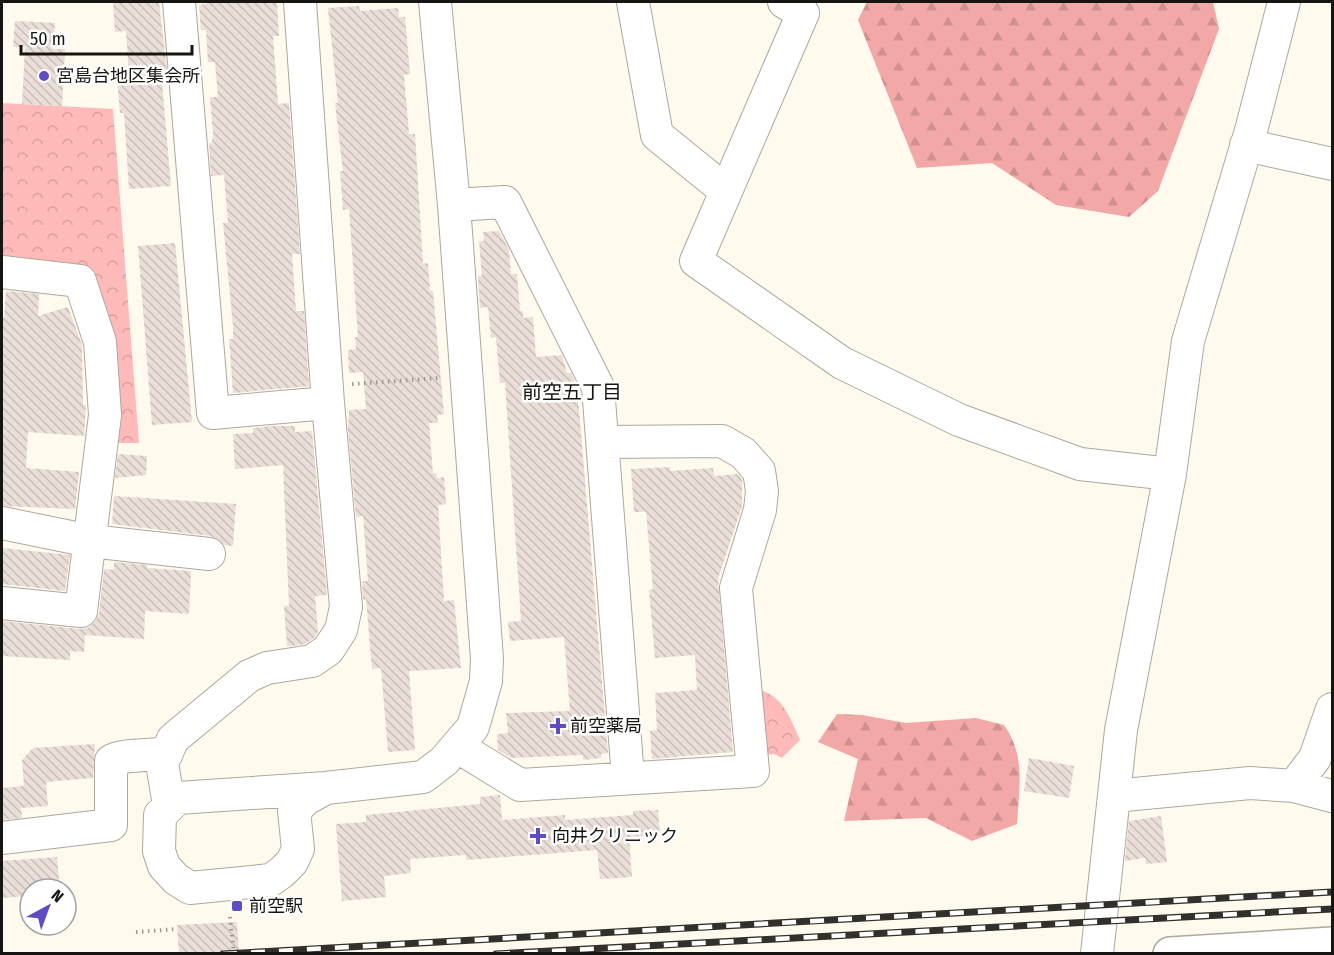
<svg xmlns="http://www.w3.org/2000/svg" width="1334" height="955" font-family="'Fira Sans Condensed','Noto Sans JP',sans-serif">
<defs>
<pattern id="forest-firs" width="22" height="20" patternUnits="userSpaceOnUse" patternTransform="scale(1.5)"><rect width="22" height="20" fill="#f3a8a8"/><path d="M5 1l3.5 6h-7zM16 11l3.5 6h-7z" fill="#d09090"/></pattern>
<pattern id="park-crowns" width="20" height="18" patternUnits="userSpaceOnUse" patternTransform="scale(1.5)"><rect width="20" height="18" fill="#febab9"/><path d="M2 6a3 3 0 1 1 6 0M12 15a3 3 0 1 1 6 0" fill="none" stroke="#d99f9e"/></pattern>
<pattern id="building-back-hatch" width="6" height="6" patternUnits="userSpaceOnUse" patternTransform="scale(1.5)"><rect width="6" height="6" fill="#eaded8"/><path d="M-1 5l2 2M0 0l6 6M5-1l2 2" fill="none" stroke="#c8beb8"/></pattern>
</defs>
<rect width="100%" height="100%" fill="#fff9ee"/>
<path fill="url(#forest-firs)" d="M867 2H1213L1219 29 1158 191 1129 217 1056 205 992 163 917 168 858 20Z
M837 714 862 715 906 723 976 718 1004 725C1026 756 1019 788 1017 824L972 841 926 818 844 821 858 759 818 742Z"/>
<path fill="url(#park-crowns)" d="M2 103 113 109 139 443H112L87 272 2 262Z
M759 690C783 696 790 718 800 740L782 758 774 754 765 755Z"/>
<path fill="url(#building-back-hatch)" d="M113 2H159L167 71H161L171 186 129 189 124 113H120L117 78H129L126 31 115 32Z
M206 2H277L279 36H273L278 104 289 103 300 254H292L296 311H304L309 386 233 393 229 339H233V326L223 223H228L224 175 211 176 209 143H212L213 134 210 97H218L215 62H208L206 30H201L199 5 206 4Z
M359 6 360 11 398 8 399 17H405L410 74 404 75 409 134H415L423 264 428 263 430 291H433L444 414 437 415 438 423H429L433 473H436L437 478 444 477 446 504 438 505 444 601 454 600 461 668 409 671 415 750 388 752 381 668 372 669 366 599 363 600 362 581H368L363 516 356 517 348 429 349 410 366 409 363 372 349 373 348 350 356 349 355 337H358L349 209 343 210 340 171H343L335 103H338L328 8Z
M15 21 55 23 53 49H65L62 106 22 104 25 47H13Z
M499 231 509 250 511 274H517L520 311H523V318L533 317 536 357 562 355 567 373H571L577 386 608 753 601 754V758L583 760V755L511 758 498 750 497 734 508 733 506 713 570 711 564 637 510 641 508 622 521 621 505 383H500L496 337 491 338 488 307 480 308 478 276H482L479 241H484L483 232Z
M175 243 192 422 152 425 138 246Z
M6 291 39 294 38 316 68 307 82 345 83 405H86L84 436 28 432 26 468 79 472 75 509 2 506V318H4Z
M271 426H295V432L312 431 327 595 315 596 318 632 315 637 305 644 292 646H287L284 606H289L283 465 235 469 233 434 253 433V428Z
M118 454 147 456 146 475 115 478Z
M670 467V471L713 468 714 476 738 474 742 479V506L718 579 733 752 652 759 650 731 657 730 655 693 697 690 695 655 655 658 649 590 653 589 646 512H634L631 469Z
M114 496 236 504 233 546 225 545 211 536 112 524Z
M2 548 70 555 65 591 2 584Z
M114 562 147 565V568L191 571 189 614 145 611 144 639 85 635 84 652 70 651V660L2 656V621L79 629 88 628 95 622 99 613 104 569 114 570Z
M95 744 93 778 46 782 48 806 21 808 22 818 2 820V788L24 786 22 760 33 748Z
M1029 758 1074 766 1069 798 1024 791Z
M500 795 502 820 565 815V820L633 815V811L658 810 660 835 629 837 632 877 600 879 597 850 466 860V855L410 859 411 873 384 876 386 897 342 901 336 824 366 822V815L480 804V797Z
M1161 816 1167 862 1146 864 1145 858 1125 861 1129 821Z
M57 857 60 889H30V896L2 898V861Z
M237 922 239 954H179L177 925Z"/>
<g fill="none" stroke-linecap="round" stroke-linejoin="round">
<g stroke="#ada89e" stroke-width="34">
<path id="minor" d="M179 2 213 413 328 403
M633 2 657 135 726 191
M784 2 803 13 696 261 842 363 959 420 1080 464 1170 474
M1246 145 1332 164
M454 205 505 202 598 387 628 778
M2 272 80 281 100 342 105 415 81 611 2 603
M2 523 90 541 209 554
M458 747 520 785 753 771 736 588 760 510 762 491 759 471 743 453 722 441 603 442
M1294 786 1315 758 1332 709
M326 788 306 799 294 811 298 849 292 862 282 872 271 880 190 888 176 879 164 866 159 851 160 815 178 798 326 788 423 777 444 761 473 727 486 681 487 659 454 205 435 2
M1114 796 1250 783 1294 786 1332 796
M169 805 162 763 173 739 249 676 267 668 312 661 328 650 341 630 346 607 328 403 300 2
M2 838 111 825V761C121 754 152 756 167 753
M1097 954 1121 730 1170 474 1188 341 1252 127 1284 2"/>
</g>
<g stroke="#ada89e" stroke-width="36">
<path id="highway" d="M1170 954 1332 944"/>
</g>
<path stroke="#9e9991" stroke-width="4" stroke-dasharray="1.5 4.5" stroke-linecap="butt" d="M352 384 440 378
M136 932 177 929"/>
<use href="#minor" stroke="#fff" stroke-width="32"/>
<use href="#highway" stroke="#fff" stroke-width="33"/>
<g stroke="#33302b" stroke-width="7">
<path id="rail" d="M223 954 1332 892
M496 954 1332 909"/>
</g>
<use href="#rail" stroke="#fff" stroke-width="4.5" stroke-dasharray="14" stroke-linecap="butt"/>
<path stroke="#9e9991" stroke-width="4" stroke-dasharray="1.5 4.5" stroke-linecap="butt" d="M230 917 234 954"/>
</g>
<g fill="#604bc3" stroke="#fff" stroke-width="2">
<circle cx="44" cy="76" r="6"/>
<path d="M555 717h6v6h6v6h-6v6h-6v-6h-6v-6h6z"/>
<path d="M535 827h6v6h6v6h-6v6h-6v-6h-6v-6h6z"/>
<rect x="231" y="900" width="12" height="12" rx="3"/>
</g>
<g text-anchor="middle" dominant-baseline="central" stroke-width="5" stroke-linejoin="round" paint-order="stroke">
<g font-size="18" fill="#171511" stroke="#fff" text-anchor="start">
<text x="56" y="76">宮島台地区集会所</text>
<text x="570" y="726">前空薬局</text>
<text x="552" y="836">向井クリニック</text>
<text x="249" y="906">前空駅</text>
</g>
<g font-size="20" fill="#171511" stroke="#fff">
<text x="572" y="392">前空五丁目</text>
</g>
</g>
<rect width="1334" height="955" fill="none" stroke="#171511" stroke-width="6"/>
<g transform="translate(48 907) rotate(41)"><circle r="28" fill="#ffffff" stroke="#a2a1a0" stroke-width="1.5"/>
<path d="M0-4.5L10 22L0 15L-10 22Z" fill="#604bc3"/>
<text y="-9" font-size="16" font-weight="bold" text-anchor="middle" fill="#171511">N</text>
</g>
<path d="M21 45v9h171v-9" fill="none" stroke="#171511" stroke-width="3"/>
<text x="30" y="45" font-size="18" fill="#171511" stroke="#ffffff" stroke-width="4.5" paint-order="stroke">50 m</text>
</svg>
